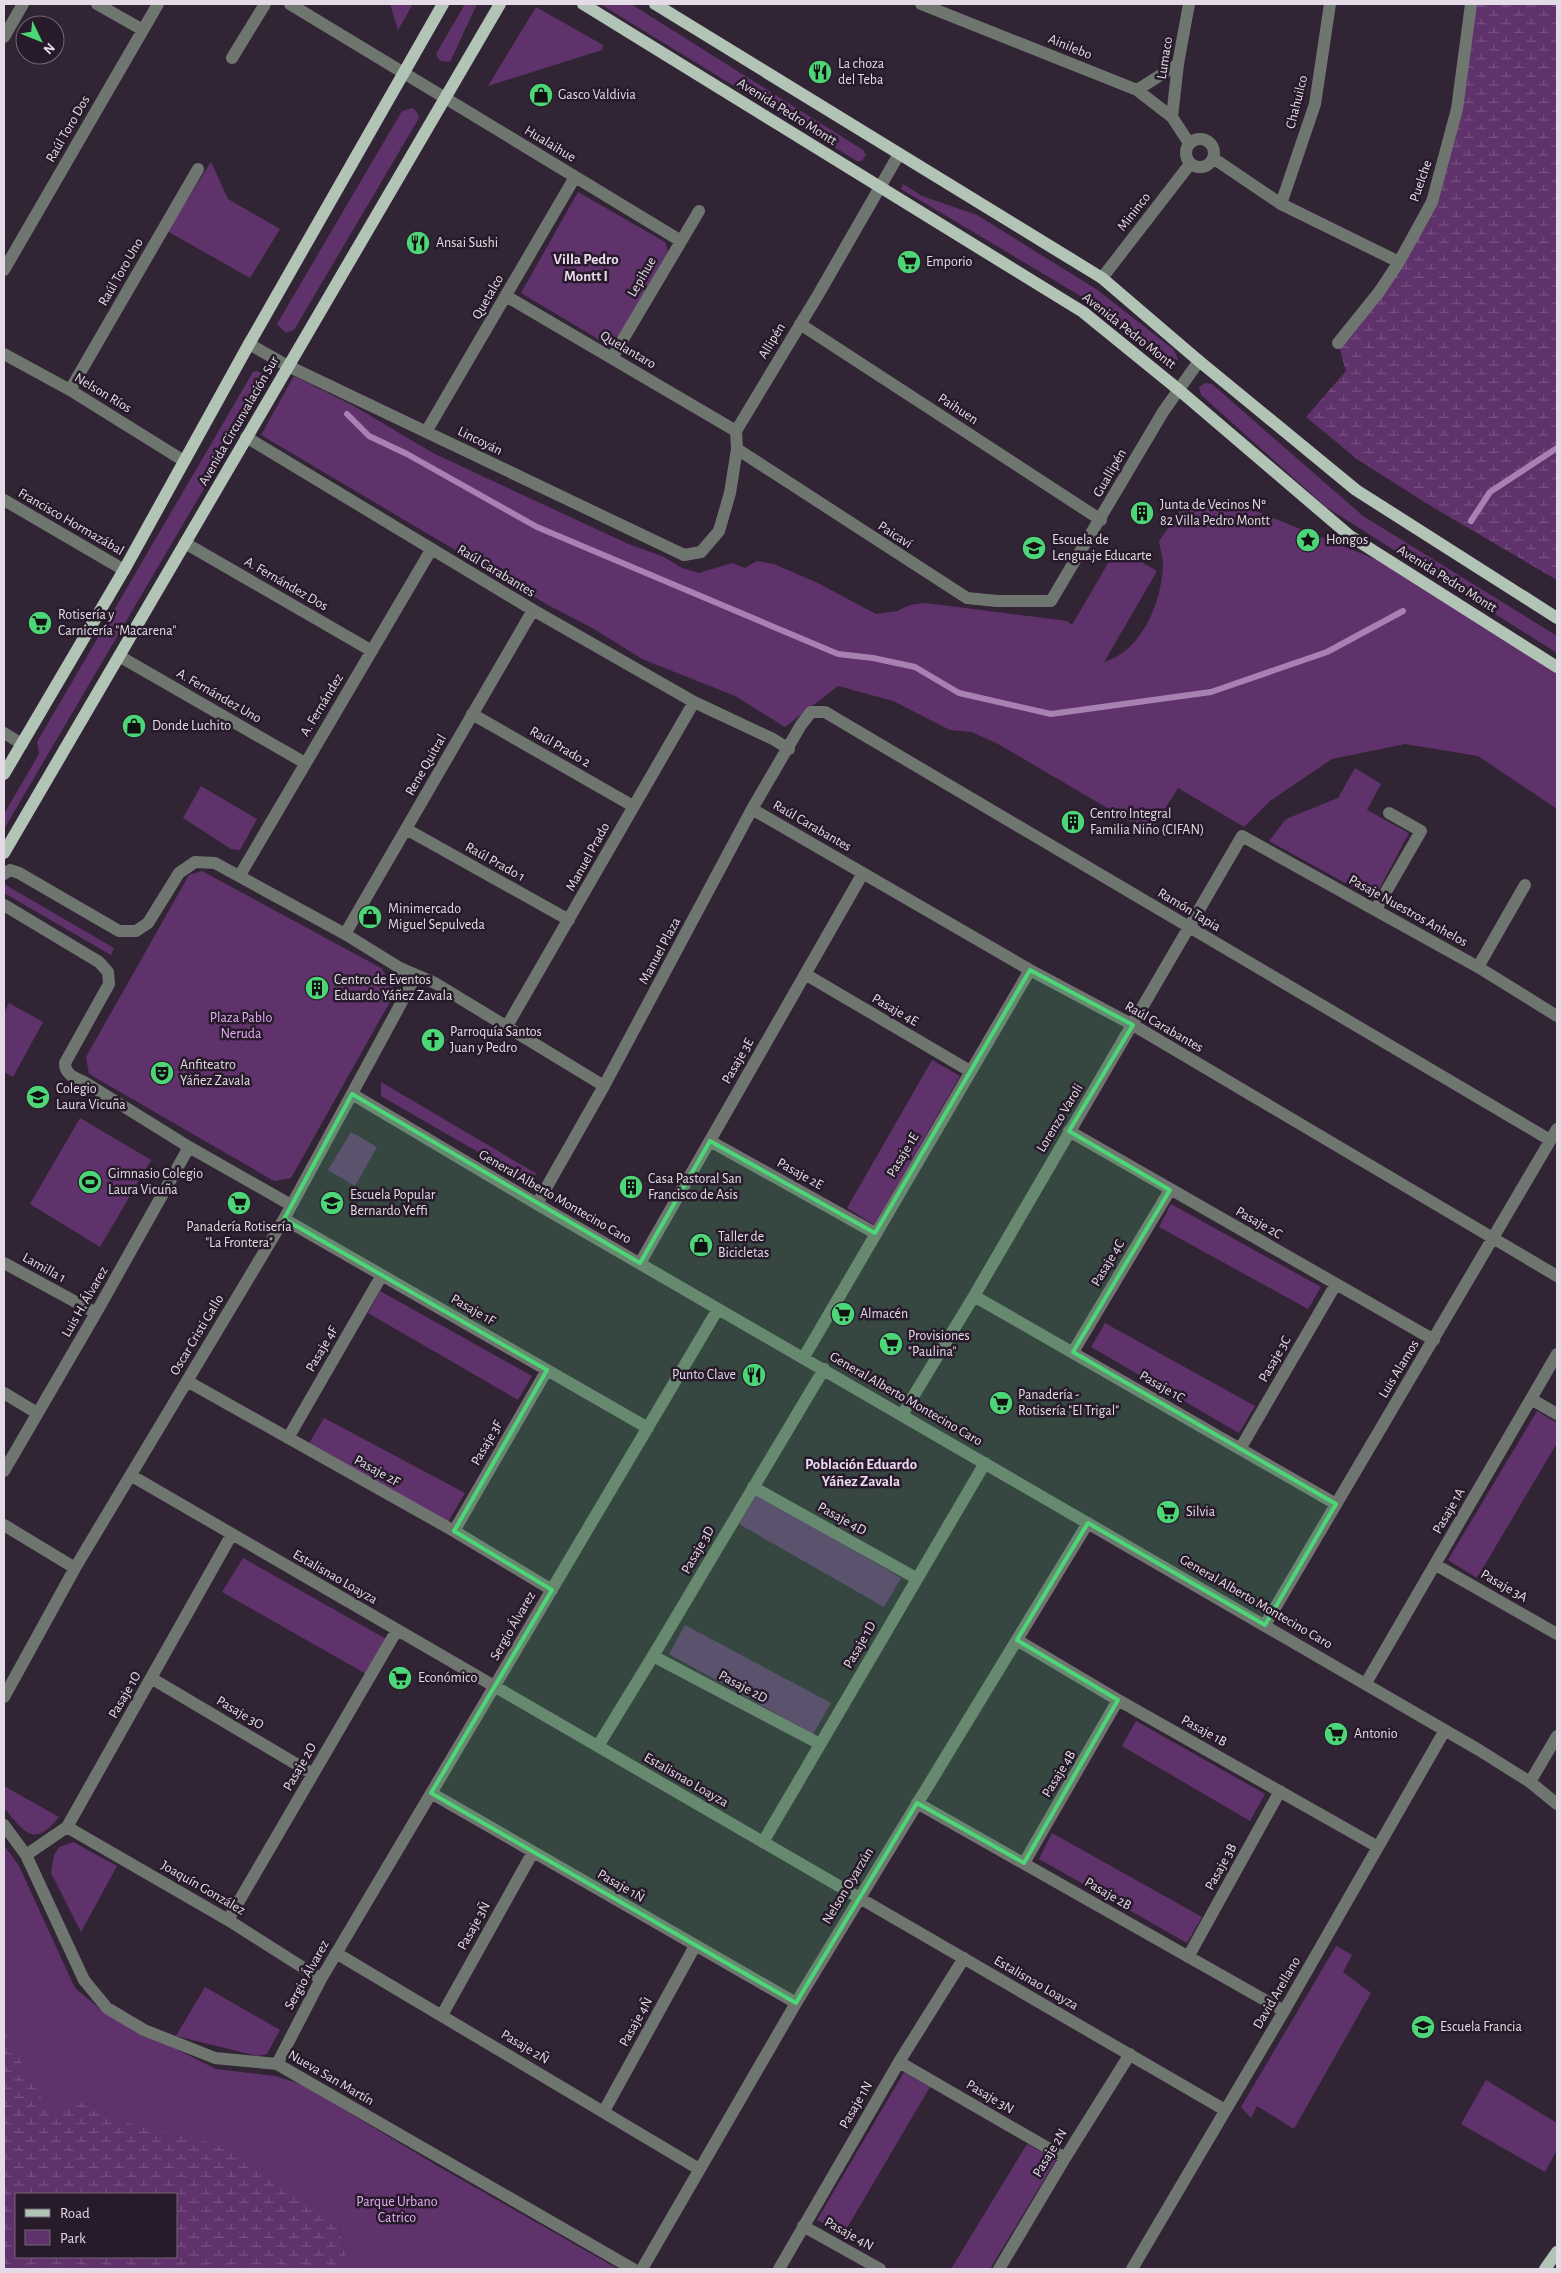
<svg xmlns="http://www.w3.org/2000/svg" width="1561" height="2273" font-family="'Alegreya Sans',sans-serif">
<defs>
<pattern id="wetland-marsh" width="20" height="14" patternUnits="userSpaceOnUse" patternTransform="scale(1.25)"><rect width="20" height="14" fill="#60326c"/><path d="M1 5h8M5 5V1M11 12h8M15 12V8" fill="none" stroke="#774f81"/></pattern>
</defs>
<rect width="100%" height="100%" fill="#312434"/>
<path fill="#60326c" fill-rule="evenodd" d="M390 4H413L398 30Z
M465 4H477L450 62 440 61 436 54Z
M600 4H631L863 150 866 155 862 161H857Z
M536 7 603 45 602 50 488 86Z
M412 108 417 112 419 118 294 330 286 333 277 324 402 111Z
M211 162 228 199 280 229 250 278 167 231Z
M903 184 922 196 977 215 1096 289 1173 349 1178 359 1173 365 1164 363 1089 301 901 189Z
M578 192 665 242 668 251 613 348 521 293Z
M257 371 263 374 266 383 4 829V814L39 754 37 742 253 372Z
M294 376 354 406 433 453 626 543 664 557 682 568 699 573 732 563 745 568 757 561 774 564 818 583 876 614 897 611 910 605 925 603 1052 619 1067 621 1072 625 1117 548 1157 571 1104 662C1142 651 1162 602 1163 564 1163 557 1160 549 1159 541L1183 507 1214 506 1225 502 1246 507 1385 563 1557 669V809L1478 756 1405 744 1332 759 1270 801 1244 827 1178 788 1150 833 998 744 972 732 950 730 893 701 838 686 785 727 735 696 642 659 594 629 548 605 261 435Z
M1205 383 1212 384 1363 516 1557 636V653L1326 507 1201 395 1199 387Z
M1355 768 1381 784 1367 810 1409 833 1374 899 1269 841 1286 819 1338 798Z
M201 786 257 819 240 850 231 849 183 818Z
M202 871 381 968 396 991 291 1178 274 1181 89 1074 86 1057 189 875Z
M4 884 114 948 111 955 4 893Z
M9 1003 43 1022 13 1077 4 1072V1013Z
M932 1060 960 1076 874 1225 847 1208Z
M381 1082 537 1174 528 1181 381 1096Z
M80 1118 151 1160 100 1247 30 1204Z
M351 1132 377 1147 355 1186 328 1170Z
M1171 1204 1321 1287 1308 1309 1159 1227Z
M380 1291 532 1376 518 1400 368 1313Z
M1105 1323 1255 1406 1239 1433 1091 1347Z
M1537 1411 1557 1423V1443L1477 1578 1448 1560Z
M324 1418 465 1493 448 1522 308 1445Z
M757 1493 901 1578 884 1607 739 1524Z
M243 1558 388 1640 368 1675 222 1592Z
M685 1625 831 1703 813 1734 669 1654Z
M1136 1721 1265 1794 1250 1821 1122 1746Z
M4 1786 59 1817C34 1848 25 1833 4 1808Z
M1052 1833 1202 1917 1187 1943 1039 1859Z
M73 1842 117 1866 81 1932 51 1873 54 1855 59 1847Z
M4 1845 19 1866 75 1988 106 2014 216 2069 275 2076 301 2084 436 2165 618 2269H348L337 2214 346 2269H4ZM16 2194H176V2257H16Z
M1336 1946 1352 1955 1343 1972 1371 1993 1294 2129 1257 2106 1251 2118 1241 2107Z
M205 1987 280 2030 267 2054 257 2056 176 2036Z
M904 2072 930 2087 844 2233 817 2220Z
M1486 2080 1557 2123V2150L1545 2172 1461 2124Z
M1027 2144 1056 2160 990 2269H951Z"/>
<path fill="url(#wetland-marsh)" fill-rule="evenodd" d="M1471 4H1557V580L1429 505 1357 459 1306 417 1346 371 1338 343 1432 202 1449 144Z
M4 2031 52 2117 78 2101 101 2115 138 2126 220 2145 313 2211 337 2214 348 2269H4ZM16 2194H176V2257H16Z"/>
<g fill="none" stroke-linecap="round" stroke-linejoin="round">
<path stroke="#a881b3" stroke-width="6" d="M347 414 369 436 407 454 537 527 838 654 873 658 915 667 959 693 1051 714 1211 692 1327 652 1403 611
M1471 521 1490 492 1557 448"/>
<path stroke="#6e766f" stroke-width="12" d="M97 4 143 30
M290 4 681 241
M921 4 1137 90 1172 117 1189 143
M4 37 23 4
M232 58 265 4
M1137 90 1178 64
M1172 117 1178 64 1189 4
M1186 153a14 14 0 1 1 28 0a14 14 0 1 1-28 0Z
M1213 158 1281 204 1399 262
M1281 204 1315 104 1330 4
M4 270 158 4
M1102 278 1190 164
M506 296 736 431
M800 324 1101 520
M1338 343 1379 292 1399 262 1432 202 1457 109 1471 4
M249 344 288 366 684 555 701 552 719 531 730 493 737 449 736 431 818 295 899 154
M4 354 70 390 184 461
M612 358 699 211
M70 390 198 169
M426 432 575 177
M246 437 533 610 694 702 773 739 789 749
M737 449 967 598 997 601H1051L1163 412 1199 361
M4 500 124 570
M185 543 372 651
M119 656 305 763
M472 714 633 806
M4 733 22 744
M752 809 1030 970 1133 1025 1557 1276
M406 829 569 920
M4 874 10 870 19 873 119 931H136L148 923 179 873 195 862 215 863 345 934 400 968 411 985 284 1219 75 1568 4 1697
M240 875 431 550
M4 905 99 962 108 972 109 984 65 1063C65 1076 77 1078 86 1083L189 1147 291 1205
M1376 909 1421 831 1389 813
M345 934 533 610
M1478 967 1525 885
M400 968 435 983 604 1086
M805 974 970 1071
M507 1026 694 702
M352 1094 537 1204 1479 1750 1530 1782 1557 1804
M1069 1131 1434 1340
M710 1141 875 1233
M537 1204 604 1086 752 809 801 725 811 712H825L1550 1140
M284 1219 648 1428
M4 1263 96 1313
M640 1263 863 873
M974 1296 1336 1504
M1073 1352 1170 1190
M804 1357 1030 970
M187 1381 454 1531 552 1590
M4 1393 37 1413
M1531 1399 1557 1414
M902 1415 974 1296 1242 836 1478 967 1557 1016
M288 1438 382 1275
M1240 1449 1336 1284
M4 1471 96 1313 189 1147
M132 1476 1225 2110
M753 1487 916 1578
M4 1525 75 1568
M454 1531 547 1370
M1436 1565 1557 1634
M1265 1625 1557 1129
M1017 1640 1118 1700 1378 1847
M653 1656 820 1744
M151 1678 313 1774
M1366 1683 1557 1354
M598 1746 653 1656 824 1369
M1530 1782 1557 1736
M431 1793 796 2003
M917 1803 1284 2011
M4 1825 26 1855 84 1980 107 2008 144 2030 215 2058 277 2064 633 2269
M67 1827 228 1920 321 1979
M763 1842 985 1463
M26 1855 67 1827 232 1534
M1024 1863 1118 1700
M228 1920 397 1630
M336 1953 699 2169
M1188 1957 1280 1791
M442 2015 533 1852
M899 2062 1065 2158
M277 2064 321 1979 718 1309
M604 2111 695 1946
M803 2226 880 2269
M642 2269 796 2003 1088 1523
M779 2269 899 2062 964 1958
M999 2269 1065 2158 1130 2054
M1132 2269 1284 2011 1445 1730"/>
<path stroke="#b2c4b5" stroke-width="12" d="M583 4 1083 312 1179 390 1350 536 1557 667
M655 4 1102 278 1199 361 1356 490 1557 618
M4 774 124 570 249 344 443 4
M4 853 500 4
M1545 2269 1557 2252"/>
</g>
<path fill="#4cd677" fill-opacity="0.2" stroke="#4cd677" stroke-width="4" stroke-linejoin="round" d="M1030 970 1133 1025 1069 1131 1170 1190 1073 1352 1336 1504 1265 1625 1088 1523 1017 1640 1118 1700 1024 1863 917 1803 796 2003 431 1793 552 1590 454 1531 547 1370 284 1219 352 1094 640 1263 710 1141 875 1233Z"/>
<defs>
<g id="restaurant-disc" transform="scale(1.25)"><circle r="9.5" fill="#4cd677" stroke="#271a2a"/><path d="M-5-6h1v4h1v-4h1v4h1v-4h1v5L-1.5 .5V6h-2V.5L-5-1ZM5-6V6H3V1.5H1.5Q1.5-4 5-6Z" fill="#111"/></g>
<g id="shop-disc" transform="scale(1.25)"><circle r="9.5" fill="#4cd677" stroke="#271a2a"/><path d="M-5-2.5h2.3a2.7 3.5 0 0 1 5.4 0H5L5.5 6h-11ZM-1.5-2.5h3a1.5 2.3 0 0 0-3 0Z" fill="#111"/></g>
<g id="supermarket-disc" transform="scale(1.25)"><circle r="9.5" fill="#4cd677" stroke="#271a2a"/><path d="M-6-5.5h2.5l.6 2H6L4.5 2H-2.5L-4.4-4H-6ZM-1.5 3.2a1.3 1.3 0 1 0 .1 0ZM3 3.2a1.3 1.3 0 1 0 .1 0Z" fill="#111"/></g>
<g id="building-disc" transform="scale(1.25)"><circle r="9.5" fill="#4cd677" stroke="#271a2a"/><path d="M-4-6H4V6H1V3H-1V6H-4ZM-2.5-4.3h1.7v1.8h-1.7ZM.8-4.3h1.7v1.8H.8ZM-2.5-1h1.7V.8h-1.7ZM.8-1h1.7V.8H.8Z" fill="#111"/></g>
<g id="sight-disc" transform="scale(1.25)"><circle r="9.5" fill="#4cd677" stroke="#271a2a"/><path d="M0-6L1.8-2.2L6-1.7L2.9 1.2L3.7 5.4L0 3.3L-3.7 5.4L-2.9 1.2L-6-1.7L-1.8-2.2Z" fill="#111"/></g>
<g id="school-disc" transform="scale(1.25)"><circle r="9.5" fill="#4cd677" stroke="#271a2a"/><path d="M0-5L7-2L0 1L-7-2ZM-4 1L0 2.5L4 1V4Q0 6-4 4Z" fill="#111"/></g>
<g id="church-disc" transform="scale(1.25)"><circle r="9.5" fill="#4cd677" stroke="#271a2a"/><path d="M-1.2-6h2.4v3.5h3.3v2.4h-3.3V6h-2.4V-.1h-3.3v-2.4h3.3Z" fill="#111"/></g>
<g id="theatre-disc" transform="scale(1.25)"><circle r="9.5" fill="#4cd677" stroke="#271a2a"/><path d="M-5-5.5Q0-4 5-5.5V0Q5 5 0 6Q-5 5-5 0ZM-3.3-2.5H-1v1.5H-3.3ZM1-2.5H3.3v1.5H1ZM-2.8 1Q0 5.5 2.8 1Z" fill="#111"/></g>
<g id="stadium-disc" transform="scale(1.25)"><circle r="9.5" fill="#4cd677" stroke="#271a2a"/><path d="M0-5a6.5 5 0 1 0 0 10a6.5 5 0 1 0 0-10ZM-3.5-1.8h7v3.6h-7Z" fill="#111"/></g>
</defs>
<g fill-rule="evenodd">
<use href="#restaurant-disc" x="820" y="72"/>
<use href="#shop-disc" x="541" y="95"/>
<use href="#restaurant-disc" x="418" y="243"/>
<use href="#supermarket-disc" x="909" y="262"/>
<use href="#building-disc" x="1142" y="513"/>
<use href="#sight-disc" x="1308" y="540"/>
<use href="#school-disc" x="1034" y="548"/>
<use href="#supermarket-disc" x="40" y="623"/>
<use href="#shop-disc" x="134" y="726"/>
<use href="#building-disc" x="1073" y="822"/>
<use href="#shop-disc" x="370" y="917"/>
<use href="#building-disc" x="317" y="988"/>
<use href="#church-disc" x="433" y="1040"/>
<use href="#theatre-disc" x="162" y="1073"/>
<use href="#school-disc" x="38" y="1097"/>
<use href="#stadium-disc" x="90" y="1182"/>
<use href="#building-disc" x="631" y="1187"/>
<use href="#supermarket-disc" x="239" y="1203"/>
<use href="#school-disc" x="332" y="1203"/>
<use href="#shop-disc" x="701" y="1245"/>
<use href="#supermarket-disc" x="843" y="1314"/>
<use href="#supermarket-disc" x="891" y="1344"/>
<use href="#restaurant-disc" x="754" y="1375"/>
<use href="#supermarket-disc" x="1001" y="1403"/>
<use href="#supermarket-disc" x="1168" y="1512"/>
<use href="#supermarket-disc" x="400" y="1678"/>
<use href="#supermarket-disc" x="1336" y="1734"/>
<use href="#school-disc" x="1423" y="2027"/>
</g>
<g text-anchor="middle" dominant-baseline="central" stroke-width="5" stroke-linejoin="round" paint-order="stroke">
<g font-size="14" fill="#e4dbe6" stroke="#271a2a">
<text transform="translate(1070 47) rotate(22)">Ainilebo</text>
<text transform="translate(1165 58) rotate(-81)">Lumaco</text>
<text transform="translate(1297 102) rotate(-76)">Chahuilco</text>
<text transform="translate(787 112) rotate(32)">Avenida Pedro Montt</text>
<text transform="translate(68 129) rotate(-60)">Raúl Toro Dos</text>
<text transform="translate(550 144) rotate(31)">Hualaihue</text>
<text transform="translate(1421 181) rotate(-71)">Puelche</text>
<text transform="translate(1134 212) rotate(-52)">Mininco</text>
<text transform="translate(121 272) rotate(-60)">Raúl Toro Uno</text>
<text transform="translate(642 277) rotate(-60)">Lepihue</text>
<text transform="translate(488 297) rotate(-60)">Quetalco</text>
<text transform="translate(1129 331) rotate(38)">Avenida Pedro Montt</text>
<text transform="translate(772 341) rotate(-59)">Allipén</text>
<text transform="translate(628 350) rotate(30)">Quelantaro</text>
<text transform="translate(103 393) rotate(31)">Nelson Ríos</text>
<text transform="translate(958 409) rotate(33)">Paihuen</text>
<text transform="translate(239 421) rotate(-60)">Avenida Circunvalación Sur</text>
<text transform="translate(480 441) rotate(26)">Lincoyán</text>
<text transform="translate(1110 473) rotate(-60)">Guallipén</text>
<text transform="translate(71 522) rotate(30)">Francisco Hormazábal</text>
<text transform="translate(895 535) rotate(33)">Paicaví</text>
<text transform="translate(496 571) rotate(31)">Raúl Carabantes</text>
<text transform="translate(1447 579) rotate(32)">Avenida Pedro Montt</text>
<text transform="translate(286 584) rotate(30)">A. Fernández Dos</text>
<text transform="translate(219 696) rotate(30)">A. Fernández Uno</text>
<text transform="translate(322 705) rotate(-59)">A. Fernández</text>
<text transform="translate(560 747) rotate(30)">Raúl Prado 2</text>
<text transform="translate(426 765) rotate(-60)">Rene Quitral</text>
<text transform="translate(812 826) rotate(30)">Raúl Carabantes</text>
<text transform="translate(588 857) rotate(-61)">Manuel Prado</text>
<text transform="translate(495 862) rotate(29)">Raúl Prado 1</text>
<text transform="translate(1189 910) rotate(31)">Ramón Tapia</text>
<text transform="translate(1408 911) rotate(29)">Pasaje Nuestros Anhelos</text>
<text transform="translate(660 951) rotate(-62)">Manuel Plaza</text>
<text transform="translate(895 1010) rotate(30)">Pasaje 4E</text>
<text transform="translate(1164 1027) rotate(30)">Raúl Carabantes</text>
<text transform="translate(738 1061) rotate(-60)">Pasaje 3E</text>
<text transform="translate(1060 1118) rotate(-59)">Lorenzo Varoli</text>
<text transform="translate(903 1155) rotate(-59)">Pasaje 1E</text>
<text transform="translate(800 1174) rotate(29)">Pasaje 2E</text>
<text transform="translate(555 1197) rotate(30)">General Alberto Montecino Caro</text>
<text transform="translate(1259 1223) rotate(30)">Pasaje 2C</text>
<text transform="translate(1108 1263) rotate(-59)">Pasaje 4C</text>
<text transform="translate(44 1268) rotate(29)">Lamilla 1</text>
<text transform="translate(85 1302) rotate(-60)">Luis H. Álvarez</text>
<text transform="translate(473 1310) rotate(30)">Pasaje 1F</text>
<text transform="translate(197 1335) rotate(-59)">Oscar Cristi Gallo</text>
<text transform="translate(322 1349) rotate(-60)">Pasaje 4F</text>
<text transform="translate(1275 1359) rotate(-60)">Pasaje 3C</text>
<text transform="translate(1399 1369) rotate(-59)">Luis Alamos</text>
<text transform="translate(1162 1387) rotate(30)">Pasaje 1C</text>
<text transform="translate(906 1399) rotate(30)">General Alberto Montecino Caro</text>
<text transform="translate(487 1443) rotate(-60)">Pasaje 3F</text>
<text transform="translate(377 1471) rotate(29)">Pasaje 2F</text>
<text transform="translate(1449 1511) rotate(-60)">Pasaje 1A</text>
<text transform="translate(842 1519) rotate(29)">Pasaje 4D</text>
<text transform="translate(698 1550) rotate(-60)">Pasaje 3D</text>
<text transform="translate(335 1577) rotate(30)">Estalisnao Loayza</text>
<text transform="translate(1504 1586) rotate(30)">Pasaje 3A</text>
<text transform="translate(1256 1602) rotate(30)">General Alberto Montecino Caro</text>
<text transform="translate(513 1626) rotate(-60)">Sergio Álvarez</text>
<text transform="translate(860 1645) rotate(-60)">Pasaje 1D</text>
<text transform="translate(743 1687) rotate(28)">Pasaje 2D</text>
<text transform="translate(125 1695) rotate(-60)">Pasaje 1O</text>
<text transform="translate(240 1713) rotate(31)">Pasaje 3O</text>
<text transform="translate(1204 1731) rotate(29)">Pasaje 1B</text>
<text transform="translate(300 1767) rotate(-60)">Pasaje 2O</text>
<text transform="translate(1059 1774) rotate(-59)">Pasaje 4B</text>
<text transform="translate(686 1780) rotate(30)">Estalisnao Loayza</text>
<text transform="translate(1221 1867) rotate(-61)">Pasaje 3B</text>
<text transform="translate(621 1886) rotate(30)">Pasaje 1Ñ</text>
<text transform="translate(848 1886) rotate(-59)">Nelson Oyarzún</text>
<text transform="translate(203 1888) rotate(30)">Joaquín González</text>
<text transform="translate(1108 1894) rotate(30)">Pasaje 2B</text>
<text transform="translate(474 1926) rotate(-61)">Pasaje 3Ñ</text>
<text transform="translate(307 1975) rotate(-61)">Sergio Álvarez</text>
<text transform="translate(1036 1983) rotate(30)">Estalisnao Loayza</text>
<text transform="translate(1277 1993) rotate(-60)">David Arellano</text>
<text transform="translate(636 2022) rotate(-61)">Pasaje 4Ñ</text>
<text transform="translate(525 2047) rotate(31)">Pasaje 2Ñ</text>
<text transform="translate(331 2078) rotate(30)">Nueva San Martín</text>
<text transform="translate(990 2097) rotate(31)">Pasaje 3N</text>
<text transform="translate(856 2105) rotate(-60)">Pasaje 1N</text>
<text transform="translate(1050 2153) rotate(-59)">Pasaje 2N</text>
<text transform="translate(849 2234) rotate(29)">Pasaje 4N</text>
</g>
<g font-size="14" fill="#e4dbe6" stroke="#271a2a" text-anchor="start">
<text x="838" y="64">La choza<tspan x="838" dy="16">del Teba</tspan></text>
<text x="558" y="95">Gasco Valdivia</text>
<text x="436" y="243">Ansai Sushi</text>
<text x="926" y="262">Emporio</text>
<text x="1160" y="505">Junta de Vecinos Nº<tspan x="1160" dy="16">82 Villa Pedro Montt</tspan></text>
<text x="1052" y="540">Escuela de<tspan x="1052" dy="16">Lenguaje Educarte</tspan></text>
<text x="1326" y="540">Hongos</text>
<text x="58" y="615">Rotisería y<tspan x="58" dy="16">Carnicería "Macarena"</tspan></text>
<text x="152" y="726">Donde Luchito</text>
<text x="1090" y="814">Centro Integral<tspan x="1090" dy="16">Familia Niño (CIFAN)</tspan></text>
<text x="388" y="909">Minimercado<tspan x="388" dy="16">Miguel Sepulveda</tspan></text>
<text x="334" y="980">Centro de Eventos<tspan x="334" dy="16">Eduardo Yáñez Zavala</tspan></text>
<text x="450" y="1032">Parroquía Santos<tspan x="450" dy="16">Juan y Pedro</tspan></text>
<text x="180" y="1065">Anfiteatro<tspan x="180" dy="16">Yáñez Zavala</tspan></text>
<text x="56" y="1089">Colegio<tspan x="56" dy="16">Laura Vicuña</tspan></text>
<text x="108" y="1174">Gimnasio Colegio<tspan x="108" dy="16">Laura Vicuña</tspan></text>
<text x="648" y="1179">Casa Pastoral San<tspan x="648" dy="16">Francisco de Asis</tspan></text>
<text x="350" y="1195">Escuela Popular<tspan x="350" dy="16">Bernardo Yeffi</tspan></text>
<text x="239" y="1227" text-anchor="middle">Panadería Rotisería<tspan x="239" dy="16">"La Frontera"</tspan></text>
<text x="718" y="1237">Taller de<tspan x="718" dy="16">Bicicletas</tspan></text>
<text x="860" y="1314">Almacén</text>
<text x="908" y="1336">Provisiones<tspan x="908" dy="16">"Paulina"</tspan></text>
<text x="736" y="1375" text-anchor="end">Punto Clave</text>
<text x="1018" y="1395">Panadería -<tspan x="1018" dy="16">Rotisería "El Trigal"</tspan></text>
<text x="1186" y="1512">Silvia</text>
<text x="418" y="1678">Económico</text>
<text x="1354" y="1734">Antonio</text>
<text x="1440" y="2027">Escuela Francia</text>
</g>
<g font-size="14" fill="#e5adf5" stroke="#271a2a">
<text x="241" y="1018">Plaza Pablo<tspan x="241" dy="16">Neruda</tspan></text>
<text x="397" y="2202">Parque Urbano<tspan x="397" dy="16">Catrico</tspan></text>
</g>
<g font-size="15" font-weight="bold" fill="#ead9ef" stroke="#271a2a">
<text x="586" y="259">Villa Pedro<tspan x="586" dy="17">Montt I</tspan></text>
<text x="861" y="1464">Población Eduardo<tspan x="861" dy="17">Yáñez Zavala</tspan></text>
</g>
</g>
<rect width="1561" height="2273" fill="none" stroke="#e4dbe6" stroke-width="10"/>
<rect x="15" y="2193" width="162" height="65" fill="#271a2a" stroke="#736775"/>
<rect x="25" y="2209" width="25" height="8" fill="#b2c4b5" stroke="#736775"/>
<text x="60" y="2218" font-size="15" fill="#e4dbe6">Road</text>
<rect x="25" y="2230" width="25" height="15" fill="#60326c" stroke="#736775"/>
<text x="60" y="2243" font-size="15" fill="#e4dbe6">Park</text>
<g transform="translate(40 40) rotate(133)"><circle r="24" fill="#271a2a" stroke="#736775"/>
<path d="M0-4L9 19L0 12L-9 19Z" fill="#4cd677"/>
<text y="-8" font-size="14" font-weight="bold" text-anchor="middle" fill="#e4dbe6">N</text>
</g>
</svg>
